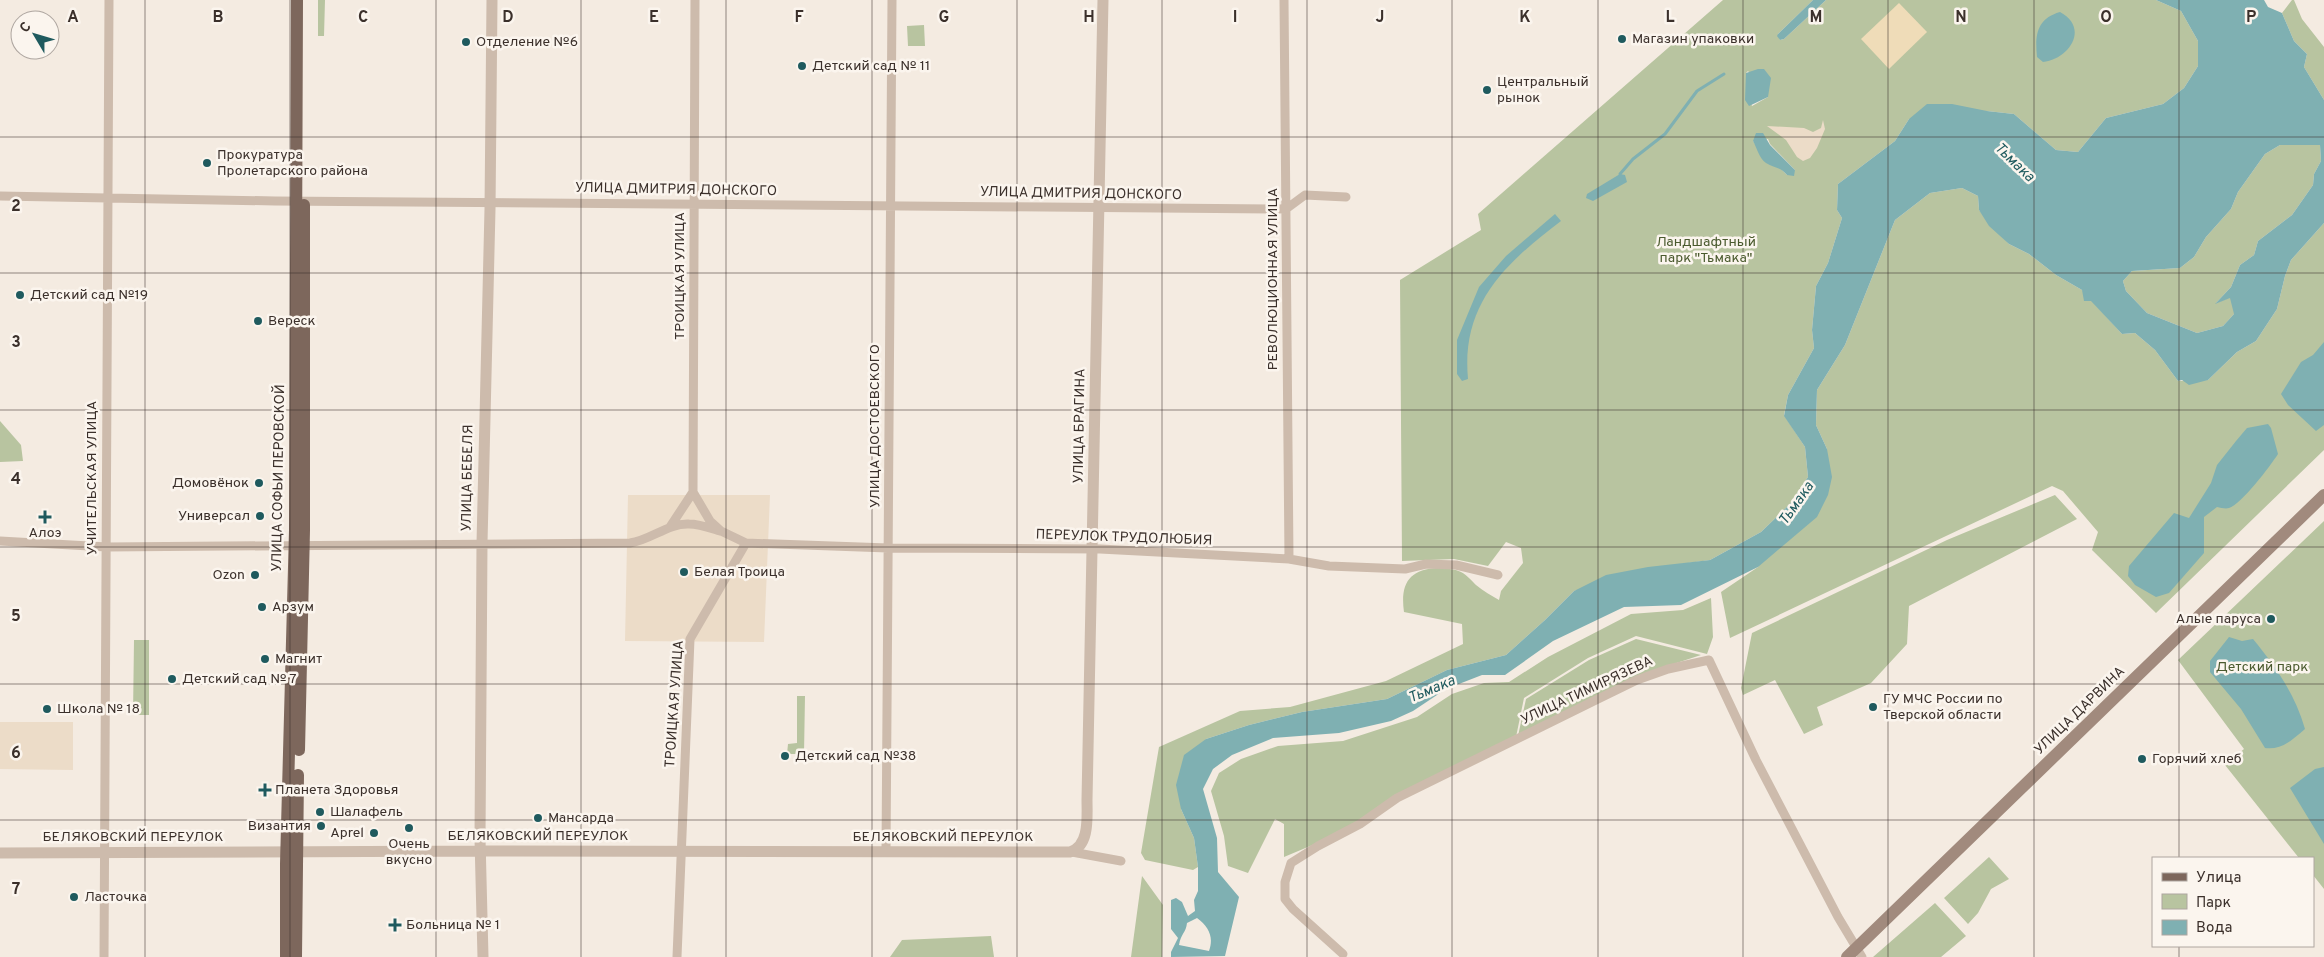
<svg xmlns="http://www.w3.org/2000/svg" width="2324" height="957" font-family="Overpass,sans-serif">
<rect width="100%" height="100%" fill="#f4ebe1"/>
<path fill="#b8c4a0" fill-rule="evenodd" d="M318 0H325L324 36H318Z
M1723 0H1813L1778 34 1780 40 1784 39 1826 0H2156L2181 11 2198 41V66L2184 88 2163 104 2106 118 2078 152 2056 150 2014 114 1987 111 1909 119 1895 141 1838 184 1837 210 1842 218 1828 263 1816 286 1812 330 1814 348 1788 395 1784 415 1805 447 1808 477 1790 504 1761 532 1710 560 1681 564 1574 591 1545 620 1506 655 1447 670 1387 699 1302 712 1249 725 1206 739 1181 809 1194 838 1198 867 1193 870 1145 860 1141 853 1159 747 1240 711 1290 707 1386 681 1463 644 1462 624 1404 612C1400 584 1409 569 1438 568 1445 568 1455 569 1461 572 1467 575 1472 581 1476 585 1483 591 1492 596 1499 600L1501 591 1523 563 1521 548 1506 542 1488 566 1454 559 1402 561 1400 280 1481 230 1478 214ZM1748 71 1768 97 1752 106 1746 86V73ZM1768 139 1770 144 1795 170 1787 175C1777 163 1762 155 1753 141Z
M2292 0H2294L2302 19 2324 47V100L2304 67 2307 54 2294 41 2282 13Z
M924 25 925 46H908L907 26Z
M2280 145H2320L2321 161 2314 174 2313 185 2292 215 2258 241 2254 255 2240 265 2231 287 2216 303 2231 297 2235 313 2223 326 2197 333 2147 313 2126 291 2123 281 2132 271 2180 268 2194 257 2206 237 2231 209 2238 192 2265 154Z
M1962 188 1978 196 1979 210 2009 244 2029 254 2056 275 2082 290 2122 334 2135 333 2155 350 2178 381 2208 380 2237 352 2256 341 2277 309 2285 276 2291 260 2324 223V450L2156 613 2092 550 2098 532 2063 491 2052 486 1730 638 1721 592 1758 567 1827 449 1816 425 1817 390 1845 345 1895 220 1930 193Z
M0 421 21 445 23 461 0 462Z
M2055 495 2077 519 1909 606 1907 644 1871 683 1817 707 1823 725 1804 734 1775 680 1743 695 1741 688 1752 633 1947 540Z
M2324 521V889L2313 875V858H2299L2225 765 2244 749 2178 660Z
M1711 598 1713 637 1707 654 1636 636 1588 658 1524 698 1516 737 1315 844 1284 857V824L1275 819 1248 873 1228 866 1224 836 1211 791 1219 773 1241 759 1278 746 1343 741 1417 717 1452 694 1484 683 1509 682 1548 657 1631 614 1683 610Z
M1636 639 1701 655 1640 675 1518 736 1526 699 1589 660Z
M134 640H149V715H133Z
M797 696H805L804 754H787L788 744 797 743Z
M1989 857 2009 879 1991 889 1978 913 1968 924 1944 898Z
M1142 876 1163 905 1162 957H1131Z
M1935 903 1966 936 1941 957H1873Z
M991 936 994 957H890L902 940Z"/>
<path fill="#efdcb8" d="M1899 3 1927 32 1889 69 1861 39Z"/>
<path fill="#ecdcc8" d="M1823 120 1825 129 1817 148 1810 158 1803 161 1797 157 1786 140 1767 126 1804 128 1813 132 1821 128Z
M628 495H770L764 642 625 641Z
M0 722H73V770L0 769Z"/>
<path fill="#7fb0b2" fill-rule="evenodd" d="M1813 0H1826L1784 39 1780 40 1777 36 1778 34Z
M2156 0H2264L2268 7 2282 13 2294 41 2307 54 2304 67 2324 100V223L2291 260 2285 276 2277 309 2256 341 2237 352 2208 380 2189 385 2182 380 2178 381 2155 350 2135 333 2122 334 2091 301H2084L2082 290 2056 275 2029 254 2009 244 1989 226 1979 210 1978 196 1962 188 1930 193 1895 220 1845 345 1817 390 1816 425 1827 449 1832 477 1828 495 1817 517 1758 567 1681 605 1624 607 1553 641 1505 675H1482L1446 689 1413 711 1391 721 1339 733 1273 738 1232 755 1213 769 1203 789 1217 838 1218 872 1239 897 1225 956 1171 957V952L1178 938 1171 929V900L1176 898 1182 902 1188 916 1195 911 1194 900 1198 891V867L1194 838 1181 809 1176 785 1184 755 1206 739 1249 725 1302 712 1387 699 1447 670 1506 655 1545 620 1574 591 1606 575 1648 567 1710 560 1761 532 1790 504 1808 477 1805 447 1784 416 1788 395 1814 348 1812 330 1816 286 1828 263 1842 218 1837 210 1838 184 1895 141 1909 119 1927 104H1952L1987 111 2014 114 2056 150 2078 152 2106 118 2163 104 2184 88 2198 66V41L2181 11ZM2280 145H2320L2321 161 2314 174 2313 185 2292 215 2258 241 2254 255 2240 265 2231 287 2215 304 2230 298 2234 314 2223 326 2197 333 2147 313 2126 291 2123 281 2132 271 2180 268 2194 257 2206 237 2231 209 2238 192 2265 154ZM1197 918C1209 927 1214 937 1209 951L1179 945C1181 933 1186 933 1187 923Z
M2060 12C2090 28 2069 59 2043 62L2037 57C2035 36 2036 19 2060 12Z
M1758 69H1764L1771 78 1768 97 1749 106 1745 100 1746 73Z
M1756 133H1763L1770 145 1795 170 1794 176 1787 175C1781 167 1774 168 1766 163 1759 158 1757 148 1753 141Z
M1620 174 1625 175 1627 182 1593 201 1586 198 1587 194Z
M1555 214 1561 221C1506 263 1461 303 1468 379L1462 381 1457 374V340L1479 287 1506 256Z
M2324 342V425L2316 431 2288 405 2281 394 2301 362 2313 355Z
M2268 424 2271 428 2278 454C2271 465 2241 505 2229 508 2226 509 2221 508 2217 507L2204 517V553L2169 593 2156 597 2135 585 2128 576 2129 566 2174 513 2189 518 2211 483 2217 465 2236 441 2247 428Z
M2229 637 2242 641 2253 639C2276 667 2295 694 2305 729 2292 740 2282 750 2265 748L2241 709 2210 672V661Z
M2324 767V844L2290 788 2315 769Z"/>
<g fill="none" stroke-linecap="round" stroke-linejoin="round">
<path stroke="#7fb0b2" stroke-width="3" d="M1620 174 1633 159 1665 134 1697 91 1724 74"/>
<path stroke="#cdbbac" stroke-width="9" d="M695 0 693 492 710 521 721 531 746 543 888 548 1100 549 1289 559 1329 566 1405 569 1426 564 1456 565 1498 575
M1284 0 1289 559
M0 196 275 201 1286 209 1305 195 1346 197
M670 527 693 492
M0 541 107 547 630 543C651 540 668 523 689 524 699 524 710 528 720 531
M886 852 892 0
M1072 852 1121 861
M1343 954 1293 909 1285 899V882L1291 863 1318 846 1360 824 1397 798 1596 700 1637 680 1668 669 1709 660 1756 760 1838 917 1862 957
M104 957 109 0
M677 957 690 639 746 543"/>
<path stroke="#cdbbac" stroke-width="11" d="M0 853 480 851 1070 852C1090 846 1087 817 1087 800L1103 0
M483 957 480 839 482 543 490 209 492 0"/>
<path stroke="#a18a7d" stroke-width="12" d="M1847 957 2324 495"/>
<path stroke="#7d675c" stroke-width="12" d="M299 750 304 530V205
M286 957V864L295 530 297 0
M296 957 298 775"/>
</g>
<path fill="none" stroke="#3b302b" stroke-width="1" stroke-opacity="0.55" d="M145 0V957M290 0V957M436 0V957M581 0V957M726 0V957M872 0V957M1017 0V957M1162 0V957M1307 0V957M1452 0V957M1598 0V957M1743 0V957M1888 0V957M2034 0V957M2179 0V858M0 137H2324M0 273H2324M0 410H2324M0 547H2324M0 684H2324M0 820H2324M2179 946V957"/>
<g fill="#1f5a5e" stroke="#fbf5ee" stroke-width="2">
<circle cx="1622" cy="39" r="5"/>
<circle cx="466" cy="42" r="5"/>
<circle cx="802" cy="66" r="5"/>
<circle cx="1487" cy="90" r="5"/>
<circle cx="207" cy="163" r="5"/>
<circle cx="20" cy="295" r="5"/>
<circle cx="258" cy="321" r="5"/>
<circle cx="259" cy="483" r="5"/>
<circle cx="260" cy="516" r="5"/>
<path d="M42.5 509.5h5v5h5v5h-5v5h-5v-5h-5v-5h5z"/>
<circle cx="684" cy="572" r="5"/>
<circle cx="255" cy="575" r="5"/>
<circle cx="262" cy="607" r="5"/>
<circle cx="2271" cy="619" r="5"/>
<circle cx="265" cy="659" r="5"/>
<circle cx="172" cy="679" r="5"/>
<circle cx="1873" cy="707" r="5"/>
<circle cx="47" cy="709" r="5"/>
<circle cx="785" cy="756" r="5"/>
<circle cx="2142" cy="759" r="5"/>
<path d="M262.5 782.5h5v5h5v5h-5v5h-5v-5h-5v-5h5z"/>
<circle cx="320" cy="812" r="5"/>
<circle cx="538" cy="818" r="5"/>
<circle cx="321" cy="826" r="5"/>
<circle cx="409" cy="828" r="5"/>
<circle cx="374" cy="833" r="5"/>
<circle cx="74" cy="897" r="5"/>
<path d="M392.5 917.5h5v5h5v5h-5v5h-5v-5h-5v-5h5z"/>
</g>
<g text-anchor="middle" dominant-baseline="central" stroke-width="5" stroke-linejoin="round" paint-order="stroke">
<g font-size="14" fill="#3b302b" stroke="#fbf5ee" text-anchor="start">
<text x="1632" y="39">Магазин упаковки</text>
<text x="476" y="42">Отделение №6</text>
<text x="812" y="66">Детский сад № 11</text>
<text x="1497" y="82">Центральный<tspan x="1497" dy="16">рынок</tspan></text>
<text x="217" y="155">Прокуратура<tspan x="217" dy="16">Пролетарского района</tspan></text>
<text x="30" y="295">Детский сад №19</text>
<text x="268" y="321">Вереск</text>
<text x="249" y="483" text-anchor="end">Домовёнок</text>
<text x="250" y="516" text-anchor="end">Универсал</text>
<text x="45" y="533" text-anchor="middle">Алоэ</text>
<text x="694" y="572">Белая Троица</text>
<text x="245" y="575" text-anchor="end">Ozon</text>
<text x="272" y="607">Арзум</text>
<text x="2261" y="619" text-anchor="end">Алые паруса</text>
<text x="275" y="659">Магнит</text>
<text x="182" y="679">Детский сад № 7</text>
<text x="1883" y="699">ГУ МЧС России по<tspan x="1883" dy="16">Тверской области</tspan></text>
<text x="57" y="709">Школа № 18</text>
<text x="795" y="756">Детский сад №38</text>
<text x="2152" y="759">Горячий хлеб</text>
<text x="275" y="790">Планета Здоровья</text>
<text x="330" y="812">Шалафель</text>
<text x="548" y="818">Мансарда</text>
<text x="311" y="826" text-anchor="end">Византия</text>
<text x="364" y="833" text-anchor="end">Aprel</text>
<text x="409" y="844" text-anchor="middle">Очень<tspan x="409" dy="16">вкусно</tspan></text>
<text x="84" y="897">Ласточка</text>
<text x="406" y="925">Больница № 1</text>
</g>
<g font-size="14" fill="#3b302b" stroke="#fbf5ee">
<text transform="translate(676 190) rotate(1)">УЛИЦА ДМИТРИЯ ДОНСКОГО</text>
<text transform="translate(1081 194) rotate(1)">УЛИЦА ДМИТРИЯ ДОНСКОГО</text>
<text transform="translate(680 276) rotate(-90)">ТРОИЦКАЯ УЛИЦА</text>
<text transform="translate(1273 279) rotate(-90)">РЕВОЛЮЦИОННАЯ УЛИЦА</text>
<text transform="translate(875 426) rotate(-90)">УЛИЦА ДОСТОЕВСКОГО</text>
<text transform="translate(1080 426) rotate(-89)">УЛИЦА БРАГИНА</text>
<text transform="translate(92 478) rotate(-90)">УЧИТЕЛЬСКАЯ УЛИЦА</text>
<text transform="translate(279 478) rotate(-89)">УЛИЦА СОФЬИ ПЕРОВСКОЙ</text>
<text transform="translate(468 478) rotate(-89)">УЛИЦА БЕБЕЛЯ</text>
<text transform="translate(1124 538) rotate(2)">ПЕРЕУЛОК ТРУДОЛЮБИЯ</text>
<text transform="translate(1587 691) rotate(-25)">УЛИЦА ТИМИРЯЗЕВА</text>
<text transform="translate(675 704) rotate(-86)">ТРОИЦКАЯ УЛИЦА</text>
<text transform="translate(2080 711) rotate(-44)">УЛИЦА ДАРВИНА</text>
<text x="538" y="836">БЕЛЯКОВСКИЙ ПЕРЕУЛОК</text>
<text x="133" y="837">БЕЛЯКОВСКИЙ ПЕРЕУЛОК</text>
<text x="943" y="837">БЕЛЯКОВСКИЙ ПЕРЕУЛОК</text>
</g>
<g font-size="14" fill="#4a5a2e" stroke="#fbf5ee">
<text x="1706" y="242">Ландшафтный<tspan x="1706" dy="16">парк "Тьмака"</tspan></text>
<text x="2262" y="667">Детский парк</text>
</g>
<g font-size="15" font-style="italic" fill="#1f5a5e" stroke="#fbf5ee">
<text transform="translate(2014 163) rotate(44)">Тьмака</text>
<text transform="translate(1797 504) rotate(-55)">Тьмака</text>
<text transform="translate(1432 690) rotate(-23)">Тьмака</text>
</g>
</g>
<g font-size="16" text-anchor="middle" font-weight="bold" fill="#3b302b" stroke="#fbf5ee" stroke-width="5" stroke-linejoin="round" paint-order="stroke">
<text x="73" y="22">A</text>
<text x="218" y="22">B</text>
<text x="363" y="22">C</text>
<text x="508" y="22">D</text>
<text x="654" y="22">E</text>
<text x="799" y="22">F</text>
<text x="944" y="22">G</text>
<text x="1089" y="22">H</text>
<text x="1235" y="22">I</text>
<text x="1380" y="22">J</text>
<text x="1525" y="22">K</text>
<text x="1670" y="22">L</text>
<text x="1816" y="22">M</text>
<text x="1961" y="22">N</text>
<text x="2106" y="22">O</text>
<text x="2251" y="22">P</text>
<text x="16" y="211">2</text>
<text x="16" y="347">3</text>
<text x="16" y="484">4</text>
<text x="16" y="621">5</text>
<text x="16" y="758">6</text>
<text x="16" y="894">7</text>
</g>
<rect x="2152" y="857" width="162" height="90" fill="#fbf5ee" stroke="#aea6a0"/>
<rect x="2162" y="873" width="25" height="8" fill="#7d675c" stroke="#aea6a0"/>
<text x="2196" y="882" font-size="15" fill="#3b302b">Улица</text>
<rect x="2162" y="894" width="25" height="15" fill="#b8c4a0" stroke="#aea6a0"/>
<text x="2196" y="907" font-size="15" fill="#3b302b">Парк</text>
<rect x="2162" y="920" width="25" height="15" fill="#7fb0b2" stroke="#aea6a0"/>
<text x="2196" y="932" font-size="15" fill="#3b302b">Вода</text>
<g transform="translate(35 35) rotate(308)"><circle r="24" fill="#fbf5ee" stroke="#aea6a0"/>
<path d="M0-4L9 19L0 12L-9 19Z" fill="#1f5a5e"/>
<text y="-8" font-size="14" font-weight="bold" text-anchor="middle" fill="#3b302b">С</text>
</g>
</svg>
